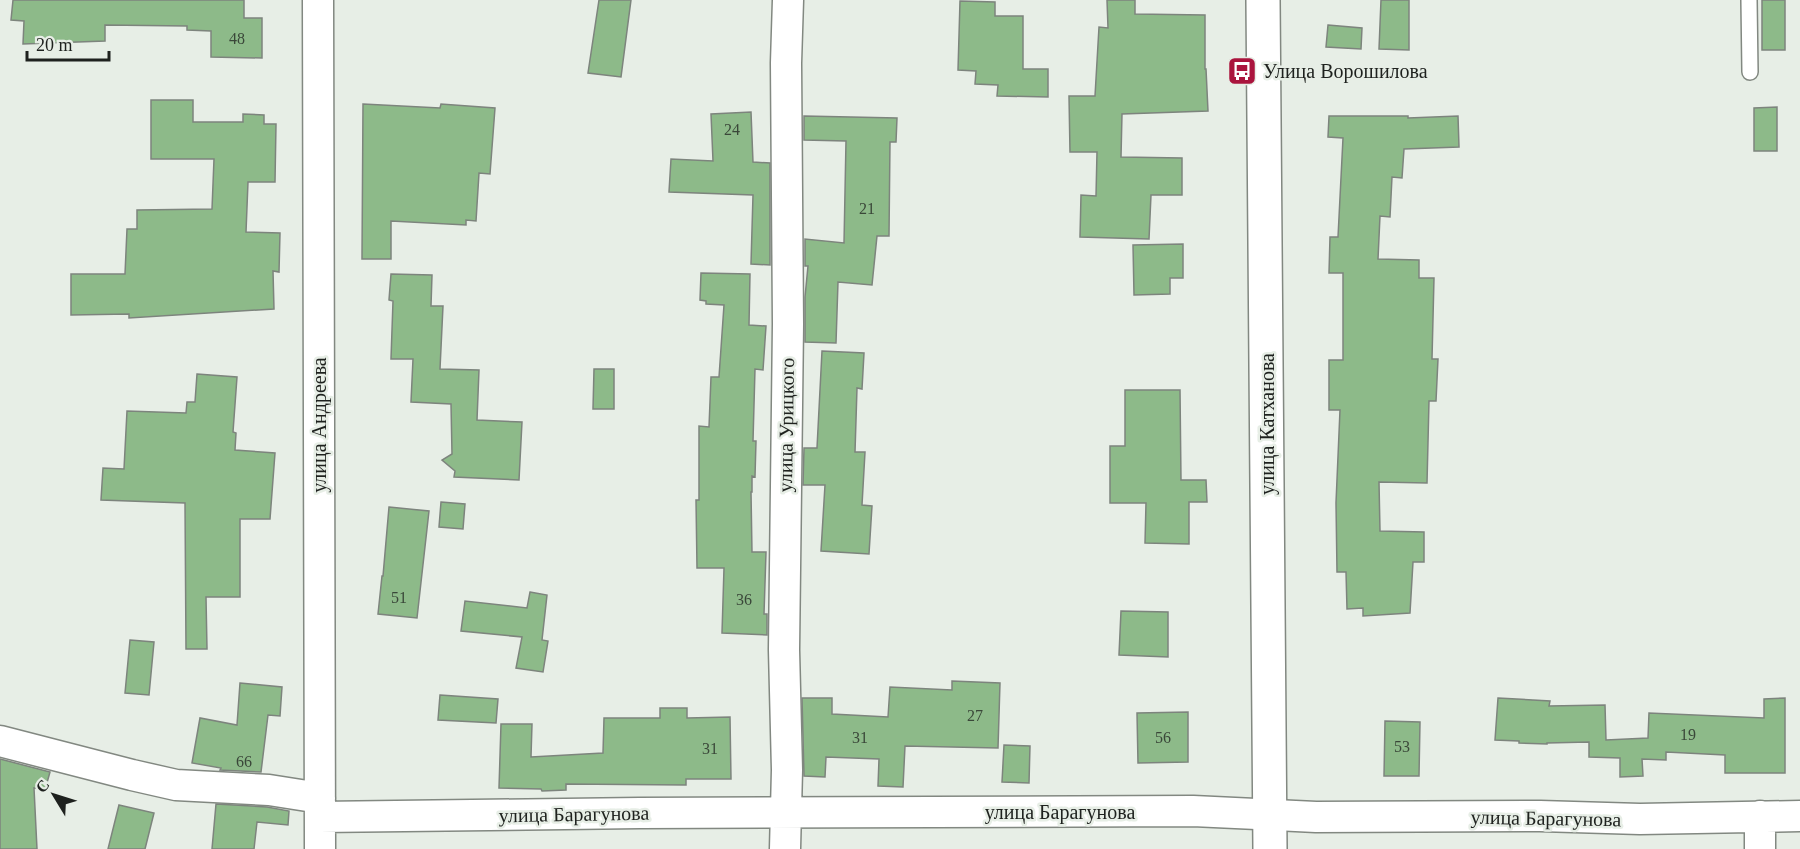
<svg xmlns="http://www.w3.org/2000/svg" width="1800" height="849" font-family="Georgia,serif">
<rect width="100%" height="100%" fill="#e7eee6"/>
<path fill="#8dba89" stroke="#7d847d" stroke-width="1.5" d="M13 0H244V18H262V58L211 57V31L187 30V26L105 25V41L23 44 24 21 11 20Z
M599 0H631L621 77 588 73Z
M1107 0H1135V14L1205 15V69H1206L1208 111 1122 114 1121 157 1182 158V195H1151L1149 239 1080 237 1081 195 1096 196 1097 152H1070L1069 96H1095L1099 27 1108 28Z
M1381 0H1409V50L1379 49Z
M1762 0H1785V50H1762Z
M960 1 995 2V16H1023V69H1048V97L997 96 998 85 975 84 976 71 958 70Z
M1328 25 1362 28 1361 49 1326 47Z
M151 100H193V122H243V114L264 115V124H276L275 182H248L246 232 280 233 279 272 273 271 274 309 129 318V314L71 315V274H125L127 229H137V210L212 209 214 159H151Z
M363 104 440 108 441 104 495 108 490 174 479 173 476 221 466 220V225L391 221V259H362Z
M1777 107V151H1754V108Z
M751 112 753 162 770 163V265L751 264 753 195 669 192 671 159 713 161 711 114Z
M804 116 897 118 896 142H890L889 236H877L872 285 838 282 836 343 805 342V297L808 266H805V239L844 243 846 141 804 140Z
M1329 116H1408V118L1458 116 1459 147 1404 149 1402 178 1392 177 1390 217 1380 216 1378 259 1419 260V278H1434L1432 359H1438L1436 401H1429L1427 483 1379 482 1380 531 1424 532V562H1413L1410 613 1363 616V608L1347 609 1346 572H1337L1336 503 1340 410H1329V360H1343V273H1329L1330 237H1338L1343 138 1328 137Z
M1183 244V278H1170V294L1134 295 1133 245Z
M701 273 750 274 749 325 766 326 763 370 755 369 753 441H756L755 477 752 476V492H751L752 552H766L764 614H767V635L722 633 724 568H697L696 500H699V426L709 427 711 377H719L724 305 706 304V301L700 300Z
M391 274 432 275 431 306H443L440 369 479 370 477 420 522 422 519 480 454 477 455 471 442 460 452 454 451 404 411 402 413 359H391L393 301 389 300Z
M822 351 864 353 862 389 857 388 855 452H865L862 505 872 506 869 554 821 551 825 485H803L804 448H817Z
M594 369H614V409H593Z
M197 374 237 377 233 432 236 433 235 450 275 453 270 519H240V597H206L207 649H186L185 503 101 500 103 468 124 469 127 411 186 413 187 402H195Z
M1125 390H1180L1181 480H1206L1207 502H1189V544L1145 543 1146 503H1110V446H1125Z
M441 502 465 504 463 529 439 527Z
M389 507 429 511 417 618 378 614 382 576H383Z
M530 592 547 595 542 640 548 641 543 672 516 668 522 637 461 631 465 601 527 608Z
M1121 611 1168 612V657L1119 655Z
M130 640 154 642 149 695 125 693Z
M952 681 1000 683 998 748 905 746 903 787 878 786 879 759 826 757 825 777 804 776 802 698H832V714L888 717 890 687 952 690Z
M240 683 282 687 280 716 268 715 261 772 220 770 221 768 192 763 200 718 237 725Z
M440 695 498 699 496 723 438 720Z
M1498 698 1550 701 1549 706 1605 705 1606 740 1648 738 1649 713 1764 718V699L1785 698V773H1725V755L1666 752V760L1642 759 1643 776 1620 777V758L1589 757V742L1547 743V744L1519 743V741L1495 740Z
M660 708H687V718L730 717 731 779H686V785L566 784V790L542 791 541 789 499 788 501 724H532L531 757 603 753 604 718H660Z
M1188 712V762L1138 763 1137 713Z
M1385 721 1420 722 1419 776H1384Z
M1004 745 1030 746 1029 783 1002 782Z
M0 759 50 772 45 790 34 788 37 849H0Z
M216 804 267 807 289 811 288 825 257 822 254 849H212Z
M119 805 154 813 145 849H108Z"/>
<g fill="none" stroke-linecap="round" stroke-linejoin="round">
<g stroke="#828881" stroke-width="18">
<path id="lane" d="M1749 0 1750 72"/>
</g>
<g stroke="#828881" stroke-width="33">
<path id="street" d="M318 0 320 849
M0 741 132 775 176 785 269 790 320 798
M1760 816V849
M320 817 640 813 1193 811 1316 817 1540 816 1640 819 1800 816
M785 849 787 770 784 650 788 324 786 63 788 0"/>
</g>
<g stroke="#828881" stroke-width="36">
<path id="secondary" d="M1263 0 1270 849"/>
</g>
<use href="#lane" stroke="#fff" stroke-width="15"/>
<use href="#street" stroke="#fff" stroke-width="30"/>
<use href="#secondary" stroke="#fff" stroke-width="33"/>
</g>
<defs>
<g id="bus-square" transform="scale(1.5)"><rect x="-9" y="-9" width="18" height="18" rx="4" fill="#aa143d" stroke="#e7eee6"/><path d="M-5-6H5V4H4V6H2V4H-2V6H-4V4H-5ZM-3.5-4V0h7V-4ZM-3.5 1.2v1.5H-2V1.2ZM2 1.2v1.5H3.5V1.2Z" fill="#fff"/></g>
</defs>
<g fill-rule="evenodd">
<use href="#bus-square" x="1242" y="71"/>
</g>
<g text-anchor="middle" dominant-baseline="central" stroke-width="5" stroke-linejoin="round" paint-order="stroke">
<g font-size="16" fill="#3a4739">
<text x="237" y="38">48</text>
<text x="732" y="129">24</text>
<text x="867" y="208">21</text>
<text x="399" y="597">51</text>
<text x="744" y="599">36</text>
<text x="975" y="715">27</text>
<text x="1688" y="734">19</text>
<text x="860" y="737">31</text>
<text x="1163" y="737">56</text>
<text x="1402" y="746">53</text>
<text x="710" y="748">31</text>
<text x="244" y="761">66</text>
</g>
<g font-size="20" fill="#1e211e" stroke="#e7eee6" text-anchor="start">
<text x="1263" y="71">Улица Ворошилова</text>
</g>
<g font-size="20" fill="#1e211e" stroke="#e7eee6">
<text transform="translate(1267 424) rotate(-90)">улица Катханова</text>
<text transform="translate(319 425) rotate(-90)">улица Андреева</text>
<text transform="translate(786 425) rotate(-89)">улица Урицкого</text>
<text x="1060" y="812">улица Барагунова</text>
<text transform="translate(574 814) rotate(-1)">улица Барагунова</text>
<text transform="translate(1546 818) rotate(1)">улица Барагунова</text>
</g>
</g>
<g transform="translate(54 795) rotate(308)" stroke="#e7eee6" stroke-width="4.5" paint-order="stroke">
<path d="M0-4.5L10 22L0 15L-10 22Z" fill="#1e211e"/>
<text y="-9" font-size="16" font-weight="bold" text-anchor="middle" fill="#1e211e">С</text>
</g>
<path d="M27 51v9h82v-9" fill="none" stroke="#1e211e" stroke-width="3"/>
<text x="36" y="51" font-size="18" fill="#1e211e" stroke="#e7eee6" stroke-width="4.5" paint-order="stroke">20 m</text>
</svg>
